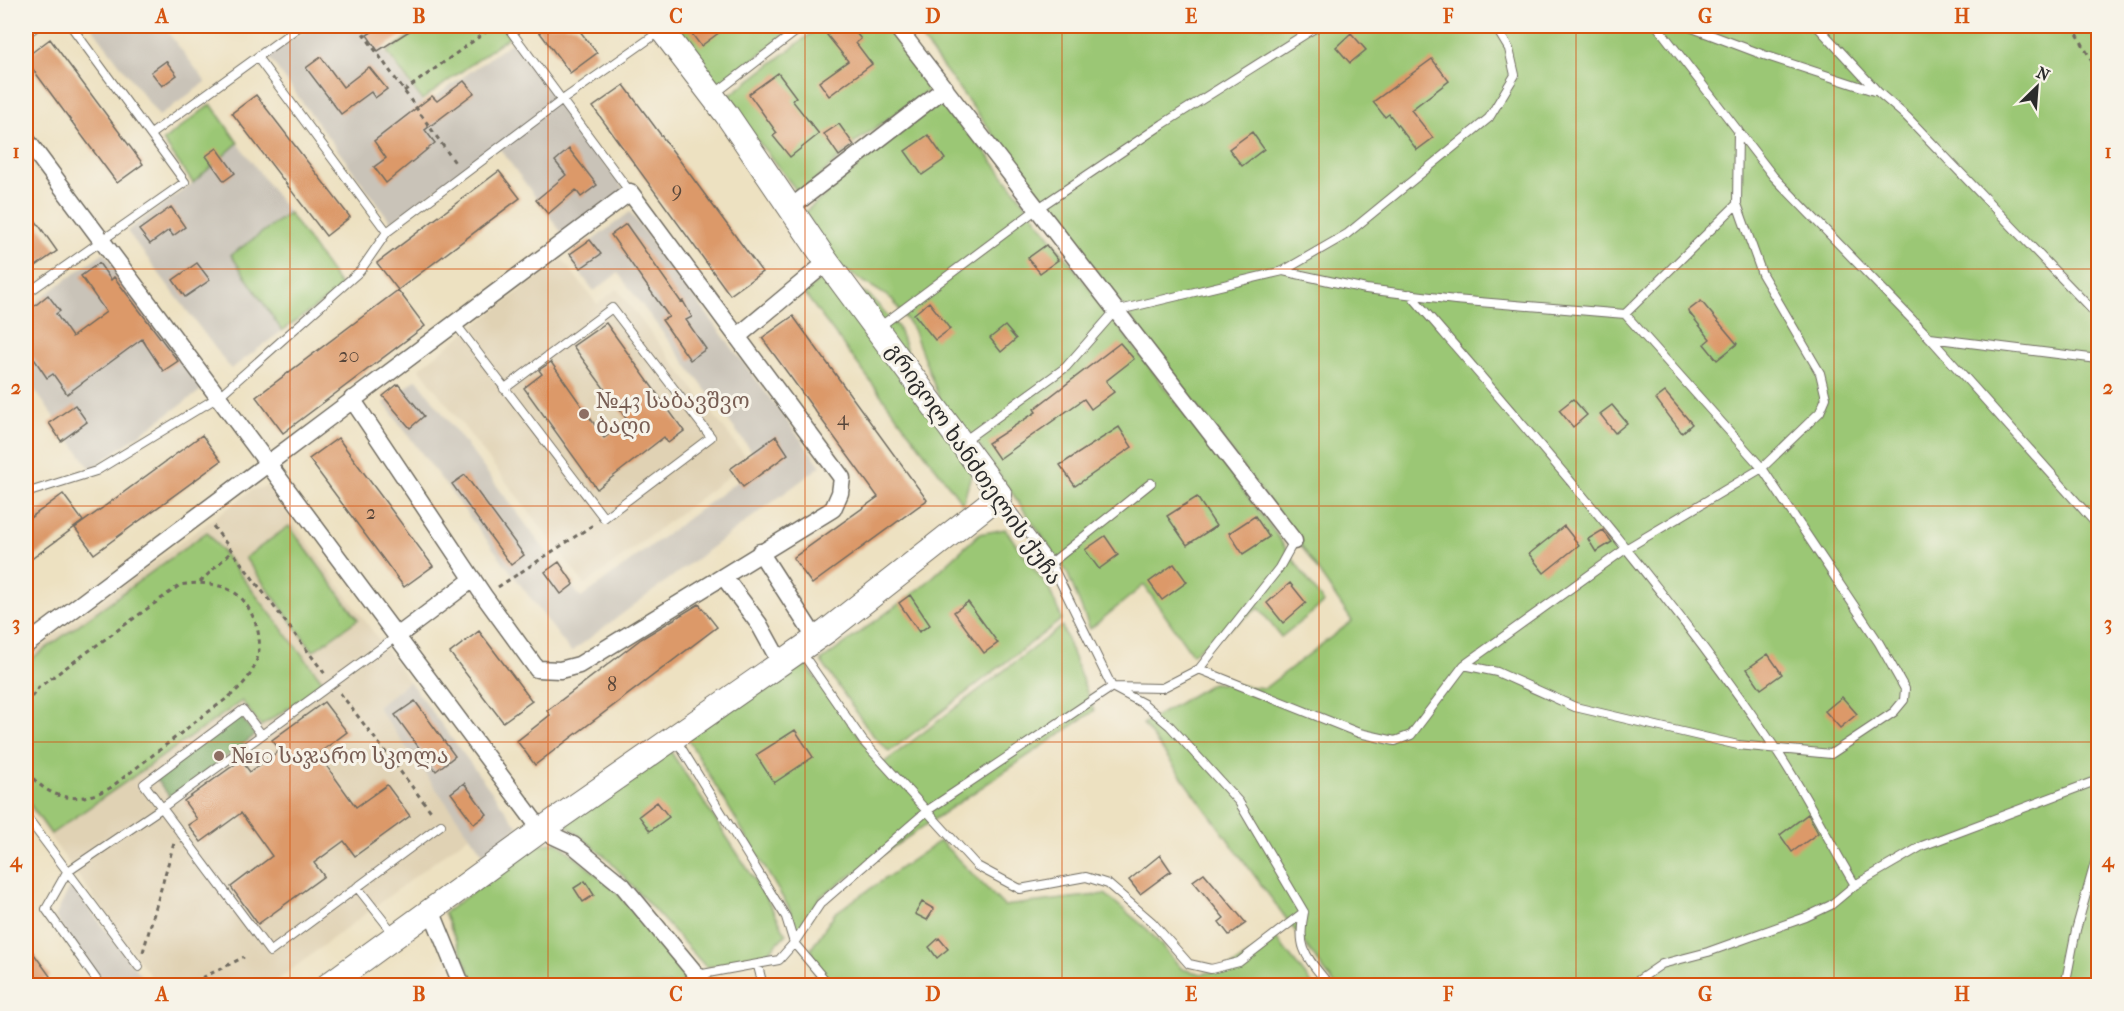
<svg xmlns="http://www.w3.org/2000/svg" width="2124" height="1011" font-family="'IM FELL French Canon','Noto Serif Georgian',serif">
<rect width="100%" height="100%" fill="#f7f3e8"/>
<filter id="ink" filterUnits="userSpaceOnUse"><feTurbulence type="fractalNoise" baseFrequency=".0167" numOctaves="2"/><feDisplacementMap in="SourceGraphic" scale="12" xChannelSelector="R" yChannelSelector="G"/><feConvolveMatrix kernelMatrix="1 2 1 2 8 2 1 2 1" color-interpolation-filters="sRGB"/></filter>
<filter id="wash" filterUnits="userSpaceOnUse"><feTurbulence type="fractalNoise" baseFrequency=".008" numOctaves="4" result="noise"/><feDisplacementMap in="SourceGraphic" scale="24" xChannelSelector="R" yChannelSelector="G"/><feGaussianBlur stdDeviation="1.35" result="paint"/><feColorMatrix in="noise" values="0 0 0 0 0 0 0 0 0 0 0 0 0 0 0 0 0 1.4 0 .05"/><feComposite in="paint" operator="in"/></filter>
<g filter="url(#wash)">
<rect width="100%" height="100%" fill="#ede1c1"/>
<path fill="#e0d2b4" d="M562 259 597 304 617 289 749 461 585 585 419 368Z
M267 486 409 681 377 707 470 835 271 985H157L26 804V657L252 490Z"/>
<path fill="#c9c3b8" d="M91 26H163L206 82 159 116Z
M311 26H412L382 48 424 105 512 42 626 191 564 236 497 145 391 222 268 56Z
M238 143 289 213 231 255 282 331 231 369 127 231 193 183Z
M630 212 821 466 571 652 384 403 417 379 581 598 761 464 618 273 594 291 569 258Z
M104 252 203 389 91 469 26 378V309Z
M409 681 518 827 484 855 377 707Z
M71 885 148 985H104L55 917Z"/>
<path fill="#9bc775" stroke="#637950" stroke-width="1.5" d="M424 26H502L510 36 422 100 387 52Z
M669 26H795L717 90Z
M821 26H886L937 84 857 141 800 195 725 99Z
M912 26H2098V985H1335L1143 724 1213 683 1265 688 1352 621 1294 535Z
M937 88 1271 527 1324 603 1281 637 1259 608 1192 654 1144 585 1090 629 1067 572 971 434 944 411 913 329 892 299 840 267 804 213 859 166Z
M211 104 238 143 193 183 163 141Z
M289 213 342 288 282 331 231 255Z
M825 276 869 295 898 327 929 409 974 464 963 504 804 293Z
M289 526 358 619 313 651 245 558Z
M1005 529 1049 589 1062 619 889 752 870 732 821 661 923 586 979 534Z
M207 532 325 684 261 726 242 701 51 834 26 799V663Z
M1062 626 1094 711 821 896 797 933 789 908 687 738 802 660 881 765Z
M669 749 764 894 786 934 763 958 706 967 605 856 565 824Z
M940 841 1004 906 1105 894 1147 929 1182 969 1202 974 1229 968 1276 938 1313 985 804 986 818 973 811 949 835 913Z
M557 842 615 890 694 985H475L444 913 535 846Z"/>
<path fill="#7cac66" stroke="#546c48" stroke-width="1.5" d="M239 715 255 735 171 798 155 778Z"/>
<g id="blocks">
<path fill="#dc9969" d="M381 26H417L378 51 367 35Z
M535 26H576L597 53 570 73Z
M686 26H728L701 46Z
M838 26H850L861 39 856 43 872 64 829 96 819 82 848 61 827 35Z
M1351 33 1366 50 1350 63 1336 47Z
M50 39 143 164 117 183 26 60V57Z
M321 57 343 87 369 67 387 89 375 98 371 92 341 114 306 68Z
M1432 59 1449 81 1411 110 1433 138 1417 150 1389 114 1385 117 1373 102Z
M166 61 177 75 162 86 151 72Z
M778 73 796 97 792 100 819 134 790 157 773 136 777 133 749 94Z
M464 81 474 93 425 130 435 143 386 183 374 167 386 158 374 141 432 96 437 101Z
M624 85 762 272 730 295 593 107Z
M256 95 350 217 326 236 232 113Z
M839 124 854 145 839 156 824 134Z
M1252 132 1264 149 1242 166 1229 149Z
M928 135 945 159 922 175 905 151Z
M217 148 235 173 224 181 206 156Z
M569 149 597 185 581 197 576 190 548 214 536 200 566 175 555 161Z
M499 171 520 198 398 290 377 263Z
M26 207 57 251 26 273Z
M171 207 185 227 173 236 169 230 150 244 139 230Z
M626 224 681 302 683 301 692 317 686 320 706 349 690 360 662 320 669 317 611 235Z
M590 240 601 254 581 268 570 254Z
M1046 245 1058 260 1040 273 1028 258Z
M99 263 111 280 114 277 178 361 163 371 142 339 67 394 53 374 47 378 26 347V313L48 295 60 311 56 314 72 337 106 312 81 276Z
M197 263 210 280 185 297 173 280Z
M398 290 425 326 283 433 256 397Z
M1701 301 1737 344 1717 360 1704 344 1710 339 1688 311Z
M929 302 950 329 935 340 914 314Z
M793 316 927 500 812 584 793 558 878 497 762 338Z
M606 323 684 431 668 443 664 437 597 489 524 388 542 374 539 370 551 362 604 438 628 421 573 346Z
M1005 326 1016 339 1001 352 990 338Z
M1120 343 1134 359 1106 381 1114 392 1091 409 1084 399 999 459 988 443 1036 412 1034 409Z
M398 384 424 416 410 428 383 396Z
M1665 392 1692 424 1682 433 1656 399Z
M1573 399 1587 415 1573 427 1559 410Z
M75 405 87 422 61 441 49 423Z
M1612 405 1627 423 1615 433 1600 414Z
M1119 427 1132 447 1075 486 1060 465Z
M202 435 221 461 94 554 75 528Z
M776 436 788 454 743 487 730 469Z
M338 438 433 566 404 587 309 459Z
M465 475 524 555 511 565 452 484Z
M63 494 83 521 26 563V521Z
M1197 497 1216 526 1187 545 1167 516Z
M1255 516 1269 537 1243 554 1229 533Z
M1564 526 1579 545 1544 573 1529 554Z
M1603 530 1612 542 1596 552 1588 539Z
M1105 536 1118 555 1099 569 1085 550Z
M559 562 574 584 561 594 545 572Z
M1174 564 1187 582 1162 600 1149 582Z
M1290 583 1306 603 1283 623 1267 603Z
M910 595 930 625 919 632 899 603Z
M968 602 998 643 984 653 954 612Z
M699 604 717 627 535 765 517 741 550 715 547 711 641 639Z
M479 631 532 701 503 722 450 653Z
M1768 654 1782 674 1761 689 1747 669Z
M1842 697 1857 714 1840 728 1825 711Z
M415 701 455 756 436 771 395 715Z
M324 702 347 732 318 754 356 807 387 785 410 816 355 856 344 841 314 863 324 876 258 924 231 887 272 856 241 813 201 842 188 825 197 819 184 801 241 760 250 772 280 750 272 740Z
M795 730 813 757 774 783 756 755Z
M464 783 487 814 474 824 451 793Z
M657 802 669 817 650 831 639 816Z
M1808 814 1818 833 1792 852 1780 835Z
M1160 855 1171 871 1140 894 1129 880Z
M1204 873 1246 923 1229 935 1219 922 1224 918 1193 881Z
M585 881 594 895 583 902 574 888Z
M922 902 934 909 927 920 915 914Z
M939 938 948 949 937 958 929 947Z
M26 943 50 976 37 986H26Z"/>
</g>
</g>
<g filter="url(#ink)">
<use href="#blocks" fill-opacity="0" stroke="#6f6b60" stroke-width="1.5"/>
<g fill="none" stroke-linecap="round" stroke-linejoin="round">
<g stroke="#6f6b60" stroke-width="10">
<path id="lane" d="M507 26 630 192
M1657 26 1773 176 1930 338 2098 526
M1687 26 1764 55 1874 91
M1817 26 1878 92 1907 117 2098 316
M26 34 37 26
M257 57 387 232
M713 95 803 26
M151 134 300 26
M26 294 185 182 71 26
M1410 294C1535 439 1668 589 1775 748 1804 791 1828 840 1855 885
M1625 314 1737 204
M455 323 604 518 711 437 612 308 504 389
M878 328 1037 209 1163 124 1318 26
M1930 338 2098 359
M964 441 1066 367 1115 311 1283 271 1347 234 1489 118 1515 75 1509 49 1495 26
M26 493 96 471 218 397 360 271 387 232 561 101 659 32
M1000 495 1051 563 1112 687 1144 704 1170 726 1239 802 1304 912C1296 950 1307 957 1330 986
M1051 563 1151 483
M800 650 863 741 977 866 1020 889 1086 877 1108 884 1152 922 1189 964 1211 969 1239 962 1304 912
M1464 665 1624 550 1762 468 1820 412 1826 398 1820 373 1762 274 1737 204 1738 130
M1199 669 1359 733 1395 741 1411 735 1464 665 1497 672 1575 707 1738 745 1831 754 1894 712 1904 700 1905 689 1879 643 1762 468 1625 314 1455 300 1366 289 1283 271
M261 734 243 710 144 784 270 952 441 825
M675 738 786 917 794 943 830 986
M26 816 139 967
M357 887 394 934
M758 966 763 986
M697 975 779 960 794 943 820 904 928 810 1112 687 1162 688 1199 669 1279 568 1294 541
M101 986 46 909 67 872 163 807 396 637
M1630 986 1662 964 1708 952 1806 917 1831 905 1855 885 1922 846 2098 780
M2065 986 2076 930 2098 852"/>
</g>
<g stroke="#6f6b60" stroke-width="19">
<path id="street" d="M896 26 1294 541
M26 139 541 830 573 845 623 886 706 986
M790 208 945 88
M737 337 827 262
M760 552 816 639
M724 577 759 624 781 664
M396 637 473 579
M26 645C227 494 429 343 630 192L842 478 840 493 833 509 579 665 560 670 537 669 484 596 352 399
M431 910 462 986"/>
</g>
<g stroke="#6f6b60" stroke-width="26">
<path id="secondary" d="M327 986 541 830 827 631 1000 495 827 262 727 115 659 26"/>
</g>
<path stroke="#6f6b60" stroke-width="3" stroke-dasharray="4.5 4.5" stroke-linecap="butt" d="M358 26 456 164
M2073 26 2098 73
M404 91 494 26
M213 526 325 674
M200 582 232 551
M498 587 593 525
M340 693 433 814
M26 704 39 687 180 585C202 581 232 583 246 604 260 626 265 649 251 673 240 692 217 705 200 718 170 742 140 765 110 788 77 805 47 800 26 769
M143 952 174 843
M186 986 244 957"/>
<use href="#lane" stroke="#fff" stroke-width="8"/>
<use href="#street" stroke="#fff" stroke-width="16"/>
<use href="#secondary" stroke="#fff" stroke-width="24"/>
</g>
</g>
<path fill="none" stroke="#d5540f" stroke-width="1.5" stroke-opacity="0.55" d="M290 26V986M548 26V986M805 26V986M1062 26V986M1319 26V986M1576 26V986M1834 26V986M26 269H2098M26 506H2098M26 742H2098"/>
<g fill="#8d6e63" stroke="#f7f3e8" stroke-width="2">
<circle cx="584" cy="414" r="6"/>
<circle cx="219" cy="756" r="6"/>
</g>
<g text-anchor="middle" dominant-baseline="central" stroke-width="6" stroke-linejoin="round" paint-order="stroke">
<g font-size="20" fill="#57463a">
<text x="677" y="190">9</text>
<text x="349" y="355">20</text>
<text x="843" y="418">4</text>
<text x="371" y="512">2</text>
<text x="612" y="684">8</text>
</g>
<g font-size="22" fill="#785e54" stroke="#f7f3e8" text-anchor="start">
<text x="596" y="401">№43 საბავშვო<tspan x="596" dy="25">ბაღი</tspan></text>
<text x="231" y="756">№10 საჯარო სკოლა</text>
</g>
<g font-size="22" fill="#2b2b2b" stroke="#f7f3e8">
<text transform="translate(974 464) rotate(55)">გრიგოლ ხანძთელის ქუჩა</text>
</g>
</g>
<rect width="2124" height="1011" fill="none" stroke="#f7f3e8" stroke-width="66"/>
<g transform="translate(2037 87) rotate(25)" stroke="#f7f3e8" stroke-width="4.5" paint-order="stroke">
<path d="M0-4.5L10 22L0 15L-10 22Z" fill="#2b2b2b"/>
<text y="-9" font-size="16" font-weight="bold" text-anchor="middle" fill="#2b2b2b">N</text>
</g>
<rect x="33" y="33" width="2058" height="945" fill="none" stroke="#d5540f" stroke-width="2"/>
<g font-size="20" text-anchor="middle" font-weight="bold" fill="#d5540f">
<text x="162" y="23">A</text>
<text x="419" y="23">B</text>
<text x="676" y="23">C</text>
<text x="933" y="23">D</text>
<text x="1191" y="23">E</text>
<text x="1448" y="23">F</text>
<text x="1705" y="23">G</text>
<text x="1962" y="23">H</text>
<text x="16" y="158">1</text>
<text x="2108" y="158">1</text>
<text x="16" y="394">2</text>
<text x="2108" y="394">2</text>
<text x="16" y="630">3</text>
<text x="2108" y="630">3</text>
<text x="16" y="867">4</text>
<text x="2108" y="867">4</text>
<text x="162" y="1001">A</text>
<text x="419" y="1001">B</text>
<text x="676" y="1001">C</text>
<text x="933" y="1001">D</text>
<text x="1191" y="1001">E</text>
<text x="1448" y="1001">F</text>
<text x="1705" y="1001">G</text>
<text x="1962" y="1001">H</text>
</g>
</svg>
